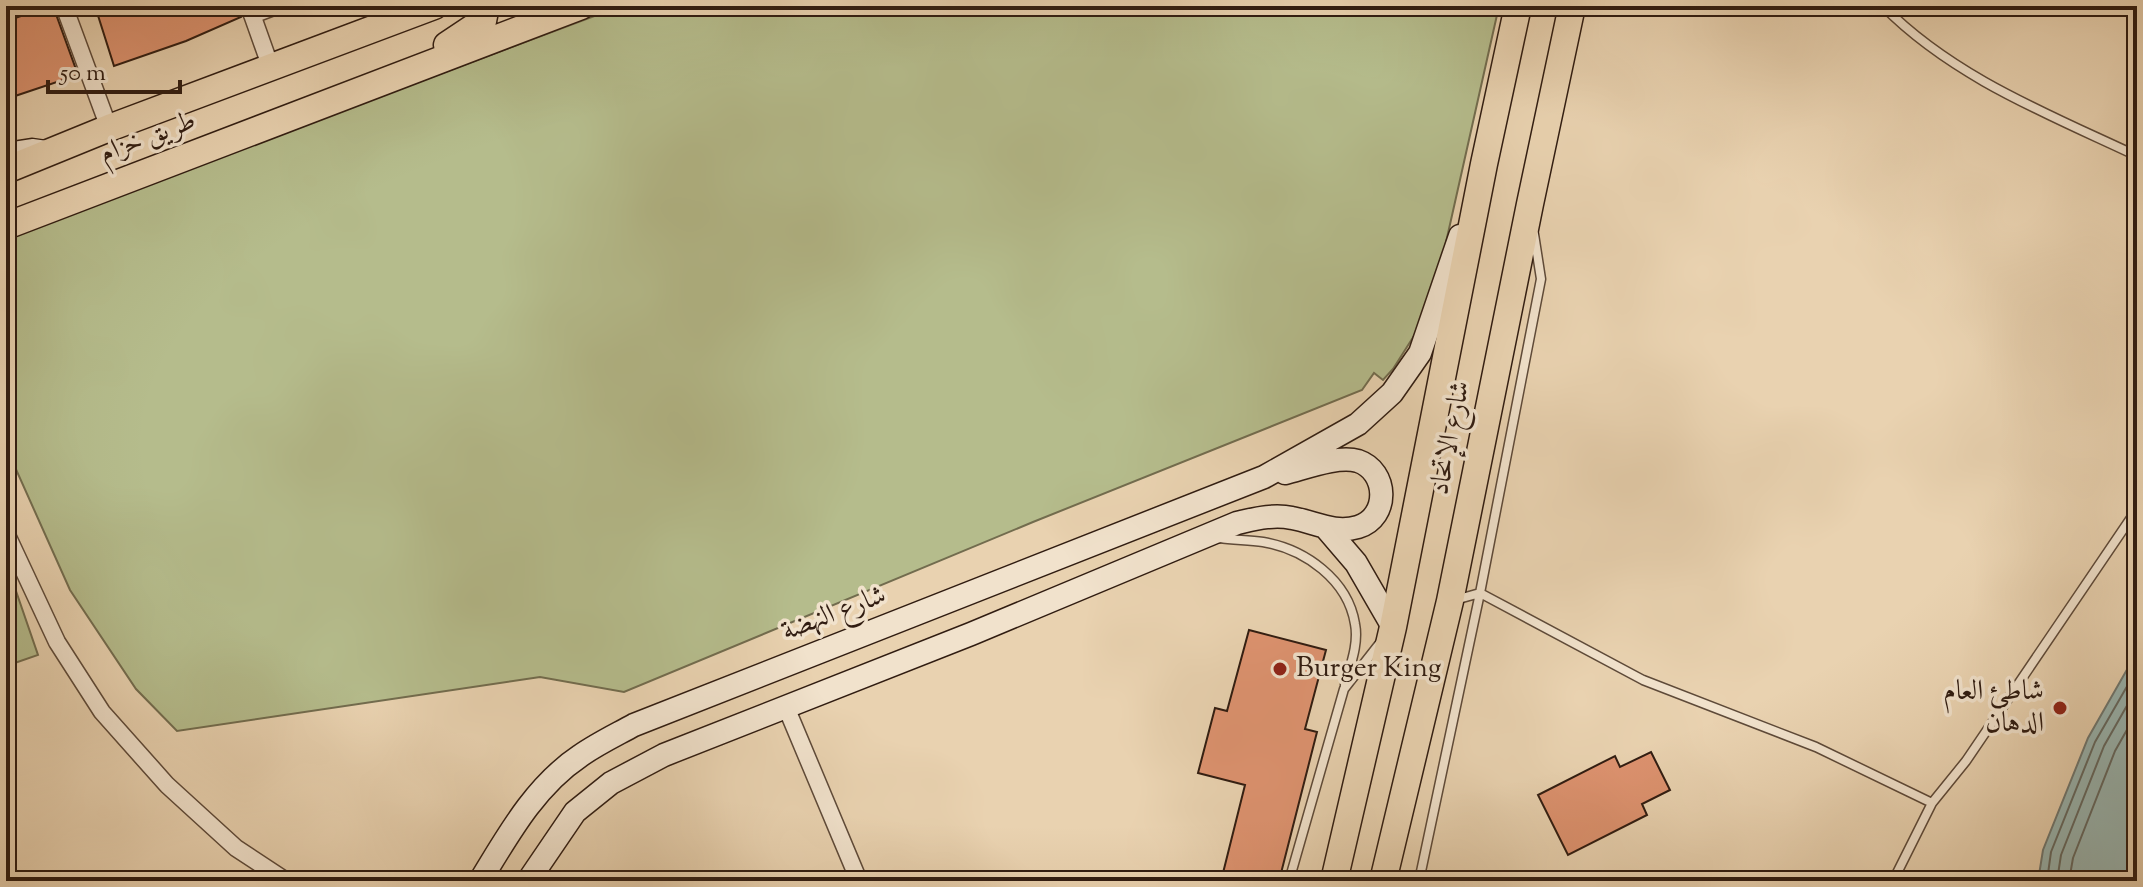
<svg xmlns="http://www.w3.org/2000/svg" width="2143" height="887" font-family="'Sorts Mill Goudy',Amiri,serif">
<rect width="100%" height="100%" fill="#e9d2b0"/>
<filter id="stains"><feTurbulence type="fractalNoise" baseFrequency=".0025" numOctaves="4"/><feColorMatrix values="0 0 0 0 .2 0 0 0 0 .09 0 0 0 0 .02 0 0 0 .5 -.17"/></filter>
<radialGradient id="worn" r=".72"><stop offset=".6" stop-color="#630" stop-opacity="0"/><stop offset="1" stop-color="#630" stop-opacity=".3"/></radialGradient>
<path fill="#b5bc8c" stroke="#726c4e" stroke-width="2" d="M621 6H1499L1431 309 1393 369 1383 380 1374 373 1362 390 1033 522 624 692 540 677 177 731 136 689 70 590 6 447V240L122 193Z
M6 562 38 655 6 666Z"/>
<path fill="#99b6b2" stroke="#6f7872" stroke-width="2" d="M2137 656V881H2038L2043 850 2088 738 2129 666Z"/>
<g fill="none" stroke-linecap="round" stroke-linejoin="round">
<path stroke="#646962" stroke-width="2" d="M2047 881 2051 852 2095 742 2137 669
M2057 881 2061 855 2104 746 2137 688
M2069 881 2073 858 2115 751 2137 712"/>
</g>
<path fill="#de9370" stroke="#301c11" stroke-width="2" d="M51 6H53L78 75 6 99V21Z
M95 6H238L241 17 186 41 114 66Z
M1249 630 1326 650 1305 729 1317 732 1279 881H1221L1245 785 1198 773 1215 708 1227 711Z
M1651 752 1670 790 1642 804 1647 815 1568 855 1538 795 1615 756 1620 767Z"/>
<g fill="none" stroke-linecap="round" stroke-linejoin="round">
<g stroke="#5e4a39" stroke-width="11">
<path id="lane" d="M1883 6C1953 77 2048 114 2137 156
M1219 538C1233 540 1248 540 1263 542 1305 549 1348 580 1355 624 1359 644 1350 666 1345 685
M1455 600 1480 593 1643 680 1816 747 1932 803
M1289 881 1344 689 1380 643
M1419 881 1480 593 1541 279 1534 234
M1893 881 1932 803 1966 761 2137 509"/>
</g>
<g stroke="#5e4a39" stroke-width="19">
<path id="street" d="M64 6 109 128
M249 6 271 68
M6 8 12 6
M252 15 276 6
M6 533 57 642 102 712 167 785 236 848 286 881
M786 707 859 881"/>
</g>
<g stroke="#301c11" stroke-width="25">
<path id="secondary" d="M6 154 32 150 46 152
M1326 528 1356 563 1393 627
M480 881C508 835 535 786 580 756 597 744 616 735 634 725L1264 477 1358 424 1392 393 1420 353 1460 236
M528 881 575 812 611 783 664 755 971 634 1237 523C1255 519 1273 514 1292 518 1315 522 1334 534 1358 527 1390 517 1388 471 1358 461 1338 455 1305 468 1285 473"/>
</g>
<g stroke="#301c11" stroke-width="29">
<path id="primary" d="M447 45 483 21 486 6
M6 170 109 128 434 6
M6 226 581 6
M1334 881 1393 627 1484 164 1518 6
M1383 881 1450 601 1530 204 1572 6"/>
</g>
<use href="#lane" stroke="#f1e2cc" stroke-width="8"/>
<use href="#street" stroke="#f1e2cc" stroke-width="16"/>
<use href="#secondary" stroke="#f1e2cc" stroke-width="22"/>
<use href="#primary" stroke="#e9d2b0" stroke-width="26"/>
</g>
<g fill="#8f2418" stroke="#f1e2cc" stroke-width="3">
<circle cx="1280" cy="669" r="8"/>
<circle cx="2060" cy="708" r="8"/>
</g>
<g text-anchor="middle" dominant-baseline="central" stroke-width="7" stroke-linejoin="round" paint-order="stroke">
<g font-size="28" fill="#301c11" stroke="#f1e2cc">
<text transform="translate(148 138) rotate(-21)">طريق خزام</text>
<text transform="translate(1451 438) rotate(-79)">شارع الإتحاد</text>
<text transform="translate(834 614) rotate(-21)">شارع النهضة</text>
</g>
<g font-size="28" fill="#301c11" stroke="#f1e2cc" text-anchor="start">
<text x="1296" y="669">Burger King</text>
<text x="2044" y="692" text-anchor="end">شاطئ العام<tspan x="2044" dy="32">الدهان</tspan></text>
</g>
</g>
<rect width="2143" height="887" fill="none" stroke="#e9d2b0" stroke-width="32"/>
<rect x="8" y="8" width="2127" height="871" fill="none" stroke="#301c11" stroke-width="4"/>
<rect x="16" y="16" width="2111" height="855" fill="none" stroke="#301c11" stroke-width="2"/>
<path d="M48 80v12h132v-12" fill="none" stroke="#301c11" stroke-width="4"/>
<text x="60" y="80" font-size="24" fill="#301c11" stroke="#f1e2cc" stroke-width="6" paint-order="stroke">50 m</text>
<rect width="100%" height="100%" filter="url(#stains)"/>
<rect width="100%" height="100%" fill="url(#worn)"/>
</svg>
